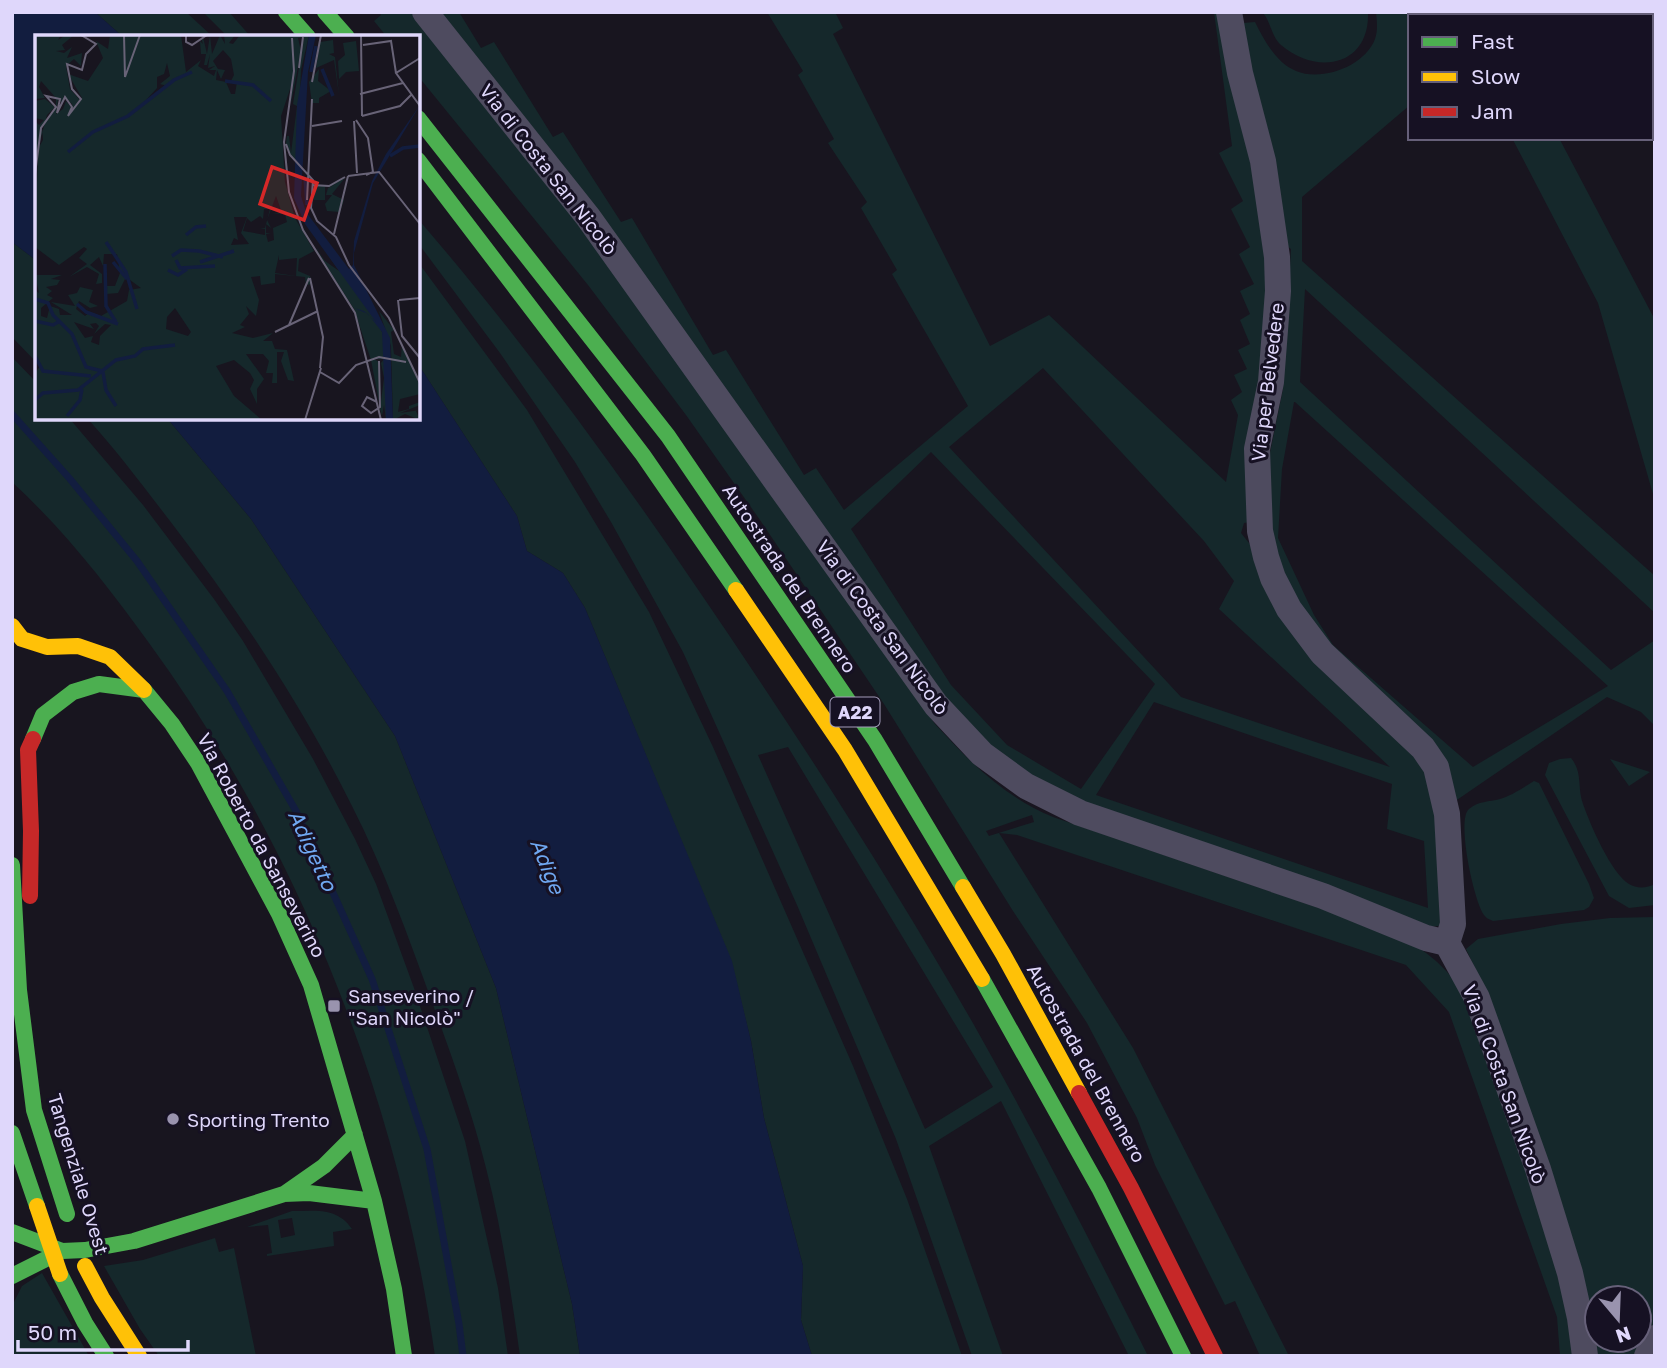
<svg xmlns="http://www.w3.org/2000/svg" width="1667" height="1368" font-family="'Golos Text',sans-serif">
<rect width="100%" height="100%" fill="#18151f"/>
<path fill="#15282b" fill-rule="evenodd" d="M95 12H186L213 37H123Z
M203 12H229L251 37H228Z
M379 12H411L602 253 935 724C970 762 1004 797 1053 817L1392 933C1425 950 1439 960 1462 990L1563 1278 1575 1356H1560L1557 1317 1449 1012 1406 965 1017 835 999 833 1133 1048 1289 1356H1260L1235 1301 1225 1305 1155 1165 1137 1118 1087 1023 1013 911 884 704 760 520 686 415 588 285 418 76V37H387L374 21 381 15ZM1032 815 1034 822 989 836 986 831Z
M433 12H459L481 48 494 42 553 137 563 132 621 222 632 218 713 355 726 350 804 475 816 468 844 510 968 406 892 274 897 270 861 208 867 202 828 143 834 139 798 75 803 71 767 12H835L843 28 833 34 990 346 1049 315 1226 482 1238 415 1231 400 1242 392 1234 375 1247 369 1238 350 1250 344 1240 320 1250 314 1240 291 1254 284 1239 254 1250 247 1231 209 1243 201 1219 153 1232 146 1214 12H1222L1270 267 1250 522 1244 523 1241 533 1413 748 1434 785 1446 925 1430 927 1061 798 978 741ZM1043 368 1204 541 1234 581 1219 609 1390 767 1181 697 949 447ZM931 452 1155 684 1081 789 1007 745 951 685 851 529ZM1154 702 1392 784 1387 829 1424 841 1428 908 1096 795Z
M1262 12H1368C1370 66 1317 76 1281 45 1271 36 1271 21 1262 12Z
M1376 12H1531L1532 16H1410V105L1302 197V261L1655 576V613L1305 289 1300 382 1611 670 1655 640V726L1641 712 1607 697 1451 804 1447 782 1324 645 1276 569 1264 482 1283 389 1291 249 1284 244 1243 23 1255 22C1264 40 1276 63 1296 71 1322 82 1365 66 1375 39 1378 30 1377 22 1376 12ZM1294 402H1295L1608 686 1473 767 1333 645 1314 615 1278 538 1282 469Z
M1512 138H1559L1655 320V501L1598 303Z
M418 219C519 336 610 460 697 588 794 730 888 875 974 1025 1035 1133 1092 1244 1148 1356H1129L1001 1101 929 1146 1003 1356H972L896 1139 797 905 683 652 611 522 575 462 500 353 418 243ZM788 747 993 1087 925 1129 758 755Z
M12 242 37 261V363L12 337Z
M418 262 527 410 649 612 713 747 853 1066 907 1199 962 1356H812L801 1320 803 1266 764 1118 751 1041 731 961 585 608 563 573 527 551 517 516 418 364Z
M12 357 37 383V418H69L143 505 214 599 243 641 313 759 355 839 376 884 414 988 465 1141 498 1288 508 1356H435C398 1099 302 853 149 643 108 586 64 530 12 482Z
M87 418H167L251 519 395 736 496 988 572 1304 580 1356H520C511 1293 502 1230 486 1168 472 1112 452 1057 432 1002 408 936 384 869 352 806 302 705 239 611 170 521 143 486 117 451 87 418Z
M1571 758C1583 772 1577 788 1583 804 1590 824 1611 873 1629 884 1637 889 1647 888 1655 884V905L1629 908 1609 896 1545 775 1549 763 1560 759Z
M1610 759 1650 772 1629 786Z
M1534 781 1539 783 1589 884 1594 898 1589 907 1584 910 1493 921C1489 919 1487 919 1484 915 1474 902 1456 819 1469 809 1478 801 1489 802 1500 799 1511 796 1524 787 1534 781Z
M1655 917V1323L1634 1356H1595L1494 1009 1466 949 1478 939 1561 924 1610 918ZM1597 1298H1639V1340H1597Z
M292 1211C316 1211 337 1207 352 1229L333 1232 334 1246 267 1256V1254L272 1253 268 1225 247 1227ZM292 1218 295 1235 281 1238 278 1220Z
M215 1238 219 1252 234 1248 256 1356H159L140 1329 104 1266 143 1260Z
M42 1273 89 1356H12V1306L22 1286Z"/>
<path fill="#121d3f" d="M12 12H95L123 37H37V261L12 242Z
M418 364 517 516 527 551 563 573 585 608 732 961 751 1041 764 1118 803 1266 801 1320 812 1356H580L572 1304 496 988 395 736 251 519 167 418H418Z"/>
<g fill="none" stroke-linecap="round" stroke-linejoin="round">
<path stroke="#121d3f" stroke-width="7" d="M12 414 70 479 137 561 227 691 296 811 372 979 427 1149 459 1324 463 1356"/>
<path stroke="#4e4b5f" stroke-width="26" d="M425 12 588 217 936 705 982 754 1026 786 1080 813 1323 896 1426 938 1447 943 1477 998 1538 1169 1570 1273 1580 1318 1585 1356
M1229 12 1240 73 1263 161 1277 257 1278 291 1271 382 1257 449 1260 531 1266 557 1273 578 1289 609 1322 653 1423 748 1436 767 1447 814 1453 924 1447 943
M1647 1356 1655 1338"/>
<path stroke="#4caf50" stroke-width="16" d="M286 12 308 37
M325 12 347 37
M418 118 668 436 875 740 963 887
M418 160 643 455 736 590
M144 690 172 724 198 763 279 914 311 985 374 1201 394 1289 404 1356
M33 739 43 715 73 692 99 684 144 690
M12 865 19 990 34 1110 67 1214
M982 979 1099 1188 1183 1356
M12 1133 37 1206
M284 1194 324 1166 355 1135
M12 1232 62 1251 85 1250 134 1241 284 1194 309 1193 374 1201
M60 1274 85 1323 106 1356
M12 1276 62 1251"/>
<path stroke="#ffc107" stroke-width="16" d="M736 590 845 750 982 979
M12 626 22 639 47 647 78 646 110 657 144 690
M963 887 1003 954 1079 1093
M85 1266 102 1298 139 1356"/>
<path stroke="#c62828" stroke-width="16" d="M30 896 31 831 28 750 33 739
M1079 1093 1131 1188 1215 1356"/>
<path stroke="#ffc107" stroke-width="16" d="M37 1206 60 1274"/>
</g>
<g fill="#9993ae" stroke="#161123" stroke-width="2.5">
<rect x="327" y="999" width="14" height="14" rx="3.5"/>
<circle cx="173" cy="1119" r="7"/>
</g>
<g text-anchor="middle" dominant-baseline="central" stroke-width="6" stroke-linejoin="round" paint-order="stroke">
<rect fill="#161123" stroke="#a39cba" stroke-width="2" x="830.5" y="697.5" width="49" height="29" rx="5"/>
<g font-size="18" font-weight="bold" fill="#dfd7fb">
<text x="855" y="712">A22</text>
</g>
<g font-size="19" fill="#dfd7fb" stroke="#161123">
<text transform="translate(549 169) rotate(52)">Via di Costa San Nicolò</text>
<text transform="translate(1267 382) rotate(-83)">Via per Belvedere</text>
<text transform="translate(790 578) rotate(56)">Autostrada del Brennero</text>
<text transform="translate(883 627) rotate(54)">Via di Costa San Nicolò</text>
<text transform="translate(262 845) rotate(62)">Via Roberto da Sanseverino</text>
<text transform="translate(1087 1063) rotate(61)">Autostrada del Brennero</text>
<text transform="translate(1505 1084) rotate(70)">Via di Costa San Nicolò</text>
<text transform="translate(79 1174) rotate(73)">Tangenziale Ovest</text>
</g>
<g font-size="19" fill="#dfd7fb" stroke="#161123" text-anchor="start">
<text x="348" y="995">Sanseverino /<tspan x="348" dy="22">"San Nicolò"</tspan></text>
<text x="187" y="1119">Sporting Trento</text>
</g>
<g font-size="21" font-style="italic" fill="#6fa7f1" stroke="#161123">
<text transform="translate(313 850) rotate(65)">Adigetto</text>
<text transform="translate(548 866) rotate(68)">Adige</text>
</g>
</g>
<g transform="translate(35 35)">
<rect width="385" height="385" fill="#18151f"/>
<path d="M0 0H26L23 5 29 1 39 0 27 10 30 15 21 16 29 18 37 12 32 23 47 18 46 31 39 24 31 31 35 54 45 65 38 75 37 69 29 61 25 75 27 68 23 64 21 79 28 74 31 66 36 72 33 81 47 63 33 39 53 46 68 23 61 6 73 14 75 0H146L151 37 166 25 163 31 179 41 181 35H174L180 31 173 33 175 19 172 30H169L171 19H166L165 6 168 9 166 3 168 2 172 19 175 0 177 19 185 0 190 9 189 0H200L194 8 198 9 205 0H274L266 35 262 127 254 118 251 108 252 101H254L256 118 262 71 258 69 269 2 263 3 266 16 256 68V51L246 81 250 147 260 183 279 216 264 224 263 236 275 241 277 249 271 250 270 242 240 239V248L226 250 225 241 216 242 224 265 221 281 211 271 214 279 205 290 210 292 197 298 218 303 238 298 228 306H237L240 314 252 315 259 346 253 345 246 326 249 317H242V348H237L238 338H231L234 326 228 319H211L229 344 222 354V369L215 354 219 345 215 338 199 325 181 331 199 361 227 385H0V338L6 330 2 323 0 329V255L4 258 0 240H27L16 244 25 245 22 250 11 252 17 256 12 260 18 263 6 273V281L12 283 15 271 24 274 25 280H37L16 267 40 271 33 260 42 258 45 252 58 255 54 267 63 271 55 273 44 266 41 274 50 281 55 277 66 281 92 266 94 255 106 253 91 242 83 258 71 259 69 251H80L85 238 82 219H69L68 231 64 222 55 230 67 239V248L61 249 64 239 52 232 34 242 52 229 44 223 52 214 49 212 24 230 0 212 3 114 8 105 7 92 21 72V63L6 46 4 52 10 63 0 64ZM188 15 196 24 199 40 195 48 202 47 200 59H196L191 47 181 45 182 35 186 44 190 35 183 34 178 26ZM132 28 135 41 125 49 132 51 103 74 122 53V42L129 39ZM241 161 247 178 237 179H250L252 187 238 193 239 205 233 207 231 199H236L231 198V189L236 193 232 185ZM229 174H235L230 193 225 194H230V200L208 196 212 183 216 187 225 181 228 184ZM199 182H212L206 198 214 209 196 210 199 203 203 205ZM244 220V225L262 223 261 241 240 238ZM140 273 156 297 153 301 131 294 132 282ZM39 287 59 294 55 289 61 288 64 291 59 299 70 289 76 290 65 301 64 310 56 307 58 301 50 303ZM298 5 299 18 294 19 300 22 304 60 299 25 281 33 285 7ZM321 6 324 36 311 37 304 44 303 26 310 20 308 8ZM284 34 283 46 296 56 284 63V68H277L274 47ZM10 64 20 72 12 80 0 125V86L4 90 9 85 0 83V66ZM310 143 297 159 309 165 305 177 292 176 290 169 297 160H291L293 153 301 149 296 151 290 152V165H278L282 150 295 151ZM287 211 335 272 347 297 351 317V385L349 370 347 381 345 374 349 343 346 328 349 324H339L344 327 345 372 336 325 319 274 281 215 285 213 282 215 290 226 304 236ZM344 276 359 295 356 297 359 319 366 322 367 309 385 351V359L365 364 363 377 374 374V371L385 367V370L365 378 385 375 381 376 385 385 370 379 358 385 356 311Z" fill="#15282b" fill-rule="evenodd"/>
<path d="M274 0H281L273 37 266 161 271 177 314 234 318 230 319 206 337 146 351 119 385 70 338 148 319 218V230L355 303 358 385H351L347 297 333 279 319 273 329 276 341 287 270 189 259 163 262 70Z" fill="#121d3f"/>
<path fill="none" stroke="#121d3f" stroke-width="3.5" d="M287 34 298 61M276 37 281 11M190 46 218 50 236 66M33 117 58 97 93 81 139 45 157 37M355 121 368 113 385 111M270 142 272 170M151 200 161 192 171 191M71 207 91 237 102 274M137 221 146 215 164 216 188 222M141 225 145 233 180 231M78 227 92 244M165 227 199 216M70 229 71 271 81 287M133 235 143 240 152 234M0 264 13 268 18 280 37 299 51 332 67 336M42 269 51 277 83 289M0 286 18 290 25 286M0 321 8 336 56 341M68 337 71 355 81 371M0 365 8 358 43 355 81 325 100 321 108 314 140 310M32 381 45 365 47 354"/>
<path fill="none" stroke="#686377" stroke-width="2" d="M89 0 90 42 105 0M151 0V7L157 10 172 0M326 0 327 81M257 3 259 36 249 107 254 157 268 195 320 278 346 385M328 10 356 6 361 38M385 23 361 38 385 71M264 33 268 2M277 47 286 0M325 59 368 48M327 81 365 71 376 60M321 85 333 103 338 137 331 140M319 86 322 138M277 91 307 86M251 109 255 120 278 145 276 173 282 186 301 202 314 230 354 283 385 348M0 139 6 93 21 72 11 61 25 64 22 78 30 62 37 72 33 81 46 64 37 54 32 29 47 35 51 19 61 9 46 0M313 141 344 137 385 189M277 150 294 151 310 142M272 165 277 64M299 199 313 141M275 243 288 302 285 333M363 265 367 301 385 323M364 265 385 263M254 290 274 243M240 297 283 276M285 337 304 348 321 330 344 322 371 327M342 367 332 362 327 371 336 378 345 372 344 326M270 385 286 333"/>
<path fill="#d62828" fill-opacity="0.15" stroke="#d62828" stroke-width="3.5" d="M237 132 282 148 269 185 225 169Z"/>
<rect width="385" height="385" fill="none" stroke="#dfd7fb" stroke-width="3.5"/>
</g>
<rect width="1667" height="1368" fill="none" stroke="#dfd7fb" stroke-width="28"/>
<rect x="1408" y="14" width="245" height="126" fill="#161123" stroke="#666079" stroke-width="2"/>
<rect x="1422" y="37" width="35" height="10" fill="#4caf50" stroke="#666079" stroke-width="2"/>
<text x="1471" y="49" font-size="21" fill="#dfd7fb">Fast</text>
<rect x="1422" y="72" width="35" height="10" fill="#ffc107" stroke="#666079" stroke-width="2"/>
<text x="1471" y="84" font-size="21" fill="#dfd7fb">Slow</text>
<rect x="1422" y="107" width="35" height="10" fill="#c62828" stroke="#666079" stroke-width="2"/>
<text x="1471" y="119" font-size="21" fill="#dfd7fb">Jam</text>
<g transform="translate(1618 1319) rotate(161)"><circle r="33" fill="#161123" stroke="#666079" stroke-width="2"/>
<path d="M0-5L12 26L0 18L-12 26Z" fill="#9993ae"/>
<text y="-10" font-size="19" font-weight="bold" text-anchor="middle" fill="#dfd7fb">N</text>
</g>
<path d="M18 1340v10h170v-10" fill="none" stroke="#dfd7fb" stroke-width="3.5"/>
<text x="28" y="1340" font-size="21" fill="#dfd7fb" stroke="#161123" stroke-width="5" paint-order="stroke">50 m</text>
</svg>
